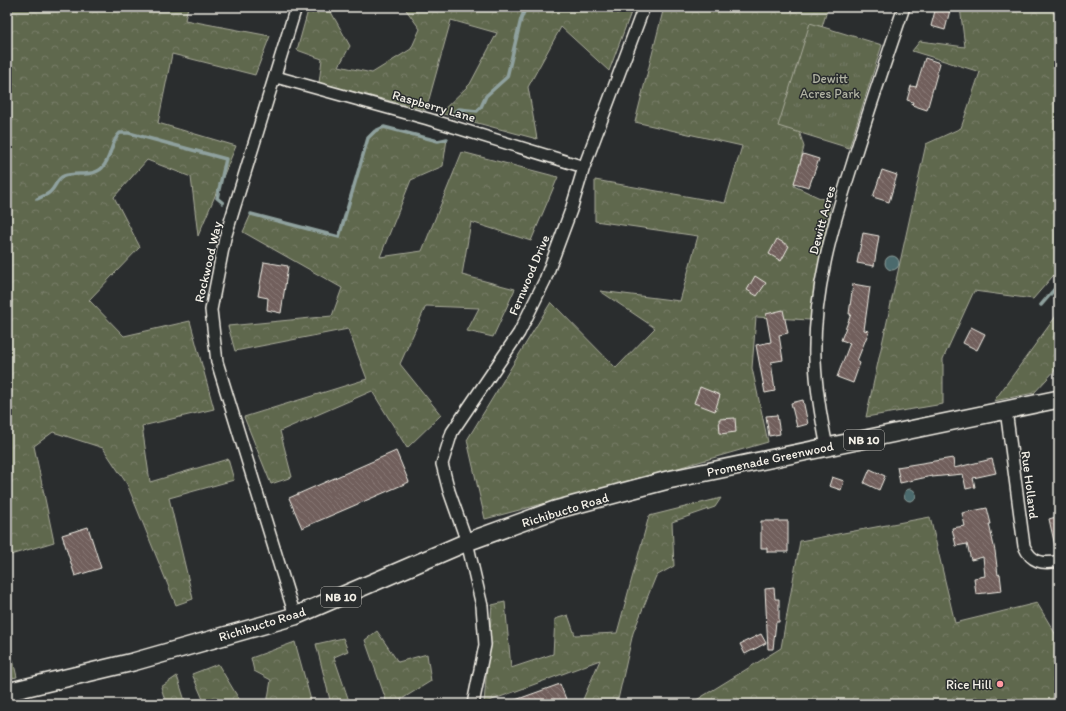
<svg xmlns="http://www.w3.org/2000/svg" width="1066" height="711" font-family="Itim,sans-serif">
<defs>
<pattern id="forest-crowns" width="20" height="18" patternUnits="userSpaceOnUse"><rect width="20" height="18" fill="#5f674e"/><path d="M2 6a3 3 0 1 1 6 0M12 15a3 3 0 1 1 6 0" fill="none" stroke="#777d68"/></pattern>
<pattern id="park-tufts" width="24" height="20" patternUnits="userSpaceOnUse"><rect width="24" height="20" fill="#5f674e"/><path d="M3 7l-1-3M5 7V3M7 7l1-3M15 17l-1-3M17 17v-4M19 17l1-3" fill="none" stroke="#777d68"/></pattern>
<pattern id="building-back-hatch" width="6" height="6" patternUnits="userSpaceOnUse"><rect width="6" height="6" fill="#715e5c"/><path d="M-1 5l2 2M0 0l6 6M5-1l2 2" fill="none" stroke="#867673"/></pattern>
</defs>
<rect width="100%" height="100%" fill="#2a2d2e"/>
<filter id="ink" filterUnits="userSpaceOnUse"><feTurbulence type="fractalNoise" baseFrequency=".025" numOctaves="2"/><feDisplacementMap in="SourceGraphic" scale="8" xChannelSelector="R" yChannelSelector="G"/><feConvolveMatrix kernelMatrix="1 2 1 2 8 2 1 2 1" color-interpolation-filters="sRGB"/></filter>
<g filter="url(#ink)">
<path fill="url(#forest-crowns)" stroke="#aaac9b" d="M7 7H188L185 20 270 36 255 75 172 54 158 123 236 146 198 236 191 177 147 160 114 197 140 247 89 300 124 336 190 321 214 409 142 426 150 482 228 459 234 480 169 498 193 599 176 605 127 484 103 448 53 432 34 446 54 542 7 556Z
M309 7H332L331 12 350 46 339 66 372 73 411 49 420 29 404 7H633L609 71 561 27 528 87 537 139 440 113 470 84 497 33 451 20 426 110 319 83 322 59 297 50Z
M664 7H828L795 118 804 147 794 186 831 203 810 320 756 317 752 368 768 442 657 474 485 519 467 440 551 302 616 368 655 328 600 291 680 301 698 236 595 221V180L725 203 742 146 635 122Z
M960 7H1059V269L1033 299 974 291 943 359V404L866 417 926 144 961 128 980 72 912 51 920 41 965 47Z
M384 127 438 141 447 139 443 166 411 180 380 257 422 251 462 152 558 177 531 241 471 222 462 275 515 289 493 337 467 331 479 308 426 306 400 364 441 415 407 448 372 391 280 431 292 477 271 484 244 417 367 379 348 329 235 351 228 326 332 316 342 288 243 232 251 214 339 237 368 138 375 131Z
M1059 312V366L1034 393 994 401Z
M721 498 715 507 672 522 674 566 656 576 633 633 617 704H581L600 660 484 703 492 605 505 602 511 668 553 654 555 619 568 615 575 635 617 633 649 516Z
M930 517 955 623 1037 603 1059 640V704H690L781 648 800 541Z
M377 631 398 662 427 654 431 681 397 702V704H378L386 700 365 640Z
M7 635 17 677 7 679Z
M343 638 348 651 334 657 350 704H331L316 644Z
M295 642 312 704H267L271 680 254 671 251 658Z
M218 664 242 704H205L192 674Z
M177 676 186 704H166L161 687Z"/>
<path fill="url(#park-tufts)" stroke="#aaac9b" d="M810 23 882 45 849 148 778 126Z"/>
<path fill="#4c6b6d" stroke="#8fa19e" d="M885 263a7 7 0 1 1 14 0a7 7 0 1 1-14 0Z
M904 495a6 6 0 1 1 12 0a6 6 0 1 1-12 0Z"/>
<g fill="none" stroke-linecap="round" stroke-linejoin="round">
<path stroke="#8fa19e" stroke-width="3.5" d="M455 111 459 109 477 111 481 107 486 96 507 77 521 19 525 9 534 7
M37 199C41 197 47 195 50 192 56 187 56 179 64 176 75 172 93 177 102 168 112 158 110 142 120 133H129L226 159 217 198 223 203
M251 214 339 237 368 138 375 131 384 127 438 141 447 139
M1041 305 1059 284"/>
</g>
<path fill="url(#building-back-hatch)" stroke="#f4f1e8" d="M936 7 950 10 945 30 931 26Z
M925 58 940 63 927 110 912 105 913 102 907 100 911 86 916 87Z
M803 154 819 159 809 187 794 183Z
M882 170 897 175 889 202 873 197Z
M863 233 879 236 874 266 857 263Z
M777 239 789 246 781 261 769 254Z
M264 262 288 266 281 313 267 310 268 298 258 296Z
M755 276 766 283 757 296 747 290Z
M853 284 870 287 864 330 869 331 857 361 860 363 853 383 837 377 850 343 841 340 851 314H849Z
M783 310 788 333 779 335 783 360 771 362 775 391 765 393 756 345 771 342 766 314Z
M971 327 985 334 977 350 963 343Z
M700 387 720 395 715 411 694 403Z
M803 400 808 424 797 427 791 403Z
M777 415 780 434 769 436 766 416Z
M735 418 736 432 720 434 719 419Z
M396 451 409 482 302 528 289 498Z
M953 458 954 468 992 459 996 473 973 478 975 487 966 489 963 474 932 477V476L900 483 897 467Z
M870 469 885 476 879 490 864 483Z
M832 477 844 481 841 490 829 486Z
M987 508 991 524H989L995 551 998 575 1000 574 1002 591 976 594 974 578 985 576 983 557 971 560 967 544 956 546 952 528 965 526 962 513Z
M1059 516V546H1055L1049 519Z
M761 521H788V552H767V548H761Z
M88 527 101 568 75 576 62 535Z
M774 588 775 599H779V622H776L773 649H768L765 589Z
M761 634 766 643 745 654 740 644Z
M560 684 568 704H507V703Z"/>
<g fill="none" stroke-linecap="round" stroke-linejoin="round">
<g stroke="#f4f1e8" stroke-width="14">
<path id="minor" d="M276 77 428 119 584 167
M1006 410 1024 546C1031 562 1042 565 1059 561
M827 447C821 418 816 390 815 360 813 293 832 228 852 165 868 112 886 60 904 7
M295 616 217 362 211 310 225 238 296 7
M473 704 485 645 482 606 467 542 449 491 442 464 452 432 519 333 545 280 571 210 584 167 644 7"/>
</g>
<g stroke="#f4f1e8" stroke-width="20">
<path id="primary" d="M7 692 133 662 295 616 467 542 555 510 668 480 1059 399"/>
</g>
<use href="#minor" stroke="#2a2d2e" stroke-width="11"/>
<use href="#primary" stroke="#2a2d2e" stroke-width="17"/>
</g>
</g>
<circle fill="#ff9aa2" stroke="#2a2d2e" stroke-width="1.5" cx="1000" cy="684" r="4"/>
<g text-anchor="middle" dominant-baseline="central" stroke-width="3" stroke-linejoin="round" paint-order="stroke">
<g fill="#2a2d2e" stroke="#b7b6b0" stroke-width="1">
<rect x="844" y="430" width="40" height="20" rx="3"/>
<rect x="321" y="587" width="40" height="20" rx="3"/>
</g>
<g font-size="12" font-weight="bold" fill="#f4f1e8">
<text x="864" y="440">NB 10</text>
<text x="341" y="597">NB 10</text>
</g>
<g font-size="13" fill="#b1b3a3" stroke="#2a2d2e">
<text x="830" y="78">Dewitt<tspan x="830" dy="15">Acres Park</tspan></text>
</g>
<g font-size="13" fill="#f4f1e8" stroke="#2a2d2e">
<text transform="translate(434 106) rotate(16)">Raspberry Lane</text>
<text transform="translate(822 220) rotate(-75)">Dewitt Acres</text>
<text transform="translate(208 262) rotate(-77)">Rockwood Way</text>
<text transform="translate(529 275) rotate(-67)">Fernwood Drive</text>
<text transform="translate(770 459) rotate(-12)">Promenade Greenwood</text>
<text transform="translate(1030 485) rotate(83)">Rue Holland</text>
<text transform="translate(565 510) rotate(-17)">Richibucto Road</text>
<text transform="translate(262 624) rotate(-17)">Richibucto Road</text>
</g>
<g font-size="13" fill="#f4f1e8" stroke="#2a2d2e" text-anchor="end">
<text x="992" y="684">Rice Hill</text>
</g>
</g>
<rect width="1066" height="711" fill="none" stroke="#2a2d2e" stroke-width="24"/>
<rect x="12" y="12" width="1042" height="687" fill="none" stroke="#f4f1e8" stroke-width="1.5" filter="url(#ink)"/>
</svg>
